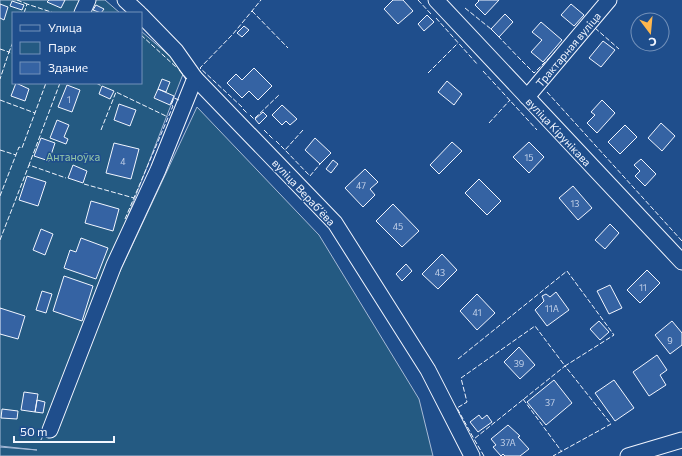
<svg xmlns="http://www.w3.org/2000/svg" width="682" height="456" font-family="Commissioner,sans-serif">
<rect width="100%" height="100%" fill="#1f4e8c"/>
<path fill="#245a82" stroke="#a8bbd7" d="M0 0H105L120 13H13V83H141V31L185 69 41 440 197 107 319 235 419 399 433 456H0V447L37 450 0 446Z"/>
<path fill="#3563a3" stroke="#f2f6ff" d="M49 0H65L61 8 47 2Z
M393 0H403L413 11 398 24 384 9Z
M478 0H499L485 15 475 5 479 1Z
M12 1 24 5 22 10 10 6Z
M0 4 8 7 4 20 0 18Z
M571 4 584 15 574 26 561 15Z
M96 5 104 9 101 13 93 10Z
M505 14 513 22 499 37 491 29Z
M427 15 434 22 424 31 418 24Z
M541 22 562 40 543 62 531 52 542 40 532 32Z
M244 26 249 30 242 37 237 33Z
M603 41 615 50 601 67 589 58Z
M254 68 272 86 258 100 249 91 242 98 227 83 236 74 242 80Z
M162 79 170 82 166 92 158 89Z
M447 81 462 94 454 105 438 92Z
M16 83 29 89 25 101 11 96Z
M67 85 80 90 72 112 58 107Z
M102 86 114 91 110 99 99 94Z
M158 89 174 96 170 105 154 98Z
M602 100 615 113 597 133 587 123 595 115 591 112Z
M119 104 136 110 130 126 114 120Z
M282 105 297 119 290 125 286 121 282 125 272 115Z
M263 112 267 116 259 124 255 119Z
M57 120 69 125 64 137 68 139 66 144 50 138Z
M661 123 675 136 662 151 648 138Z
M625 125 637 137 620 154 608 142Z
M41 138 55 143 49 161 34 156Z
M315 138 331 153 320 164 305 150Z
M452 142 462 151 439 174 430 165Z
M529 142 544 157 529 173 513 157Z
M114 143 139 149 131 179 106 173Z
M641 159 656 174 645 186 635 176 640 171 634 165Z
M333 160 338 164 331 173 326 169Z
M73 165 87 171 83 183 68 178Z
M365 169 378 182 370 189 375 195 363 207 345 188Z
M27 176 46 182 38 206 19 200Z
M479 179 501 201 487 215 465 193Z
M573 186 592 208 578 220 559 198Z
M91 201 119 209 113 231 85 223Z
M393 204 419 231 402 247 376 221Z
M610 224 619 233 605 249 595 240Z
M41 229 53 234 45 255 33 250Z
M81 238 108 248 96 279 64 268 70 250 76 252Z
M442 254 457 270 438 289 422 274Z
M406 264 412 271 402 281 396 274Z
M647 270 660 283 640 303 627 290Z
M64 276 93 286 82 321 53 311Z
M610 285 622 308 609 314 597 291Z
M42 291 52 294 46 313 36 310Z
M556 292 569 310 547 326 535 310 544 301 542 296 546 294 550 297Z
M477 294 495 313 477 330 460 311Z
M0 308 25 316 18 339 0 334Z
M599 321 609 332 600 340 590 329Z
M672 321 682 333V345L670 354 655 335Z
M519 347 535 365 520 379 504 362Z
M657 355 667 370 660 375 666 385 649 396 633 372Z
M554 380 572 403 546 425 527 402Z
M614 380 634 408 615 421 595 393Z
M24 392 38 394 35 412 21 410Z
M37 400 45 402 43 413 35 412Z
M2 409 18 411 17 419 1 418Z
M479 415 482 419 487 415 492 422 478 432 470 422Z
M508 425 520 436 518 437 529 449 520 456H505L503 454 501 456 493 447 496 445 491 439Z"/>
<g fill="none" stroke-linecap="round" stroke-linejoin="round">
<g stroke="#f2f6ff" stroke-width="17">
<g id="minor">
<path d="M125 0 139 13"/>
<path id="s1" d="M436 0 682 262"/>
<path d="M82 13 88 0"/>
<path d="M141 15 176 51 195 78 335 223 428 370 472 456"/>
<path id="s2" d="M527 97 609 0"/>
<path d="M50 430 114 265 158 170 195 78"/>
<path d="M628 456 682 440"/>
</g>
</g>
<use href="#minor" stroke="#1f4e8c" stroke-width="15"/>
<path stroke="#f2f6ff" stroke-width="1" stroke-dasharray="5 2" stroke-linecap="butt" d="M17 0 27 4
M418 0 431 14
M465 8 491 29
M252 11 288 48
M24 13 27 4 54 13
M436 18 478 65
M595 28 619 49
M141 35 176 67
M498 36 521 60
M13 42 9 52 13 54
M0 49 9 52 0 79
M522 61 534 73 555 52
M179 70 187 79
M483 71 537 130
M428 73 458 43
M60 83 29 165 66 178
M96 83 102 86
M547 92 682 241
M0 100 35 113
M242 107 200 68 233 34 261 0
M243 109 248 114
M250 115 254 119 280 94
M489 123 510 100
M101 130 116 92 168 117
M264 130 274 140
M303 130 285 150 310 176 320 164
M276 141 285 150
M0 150 16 155
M84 184 134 198
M0 196 19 147 22 148 46 83
M125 219 173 106 171 105 174 98 179 100 180 99
M0 240 29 165
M458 359 567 271 614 335 565 366 535 326 461 378 467 402 457 408 474 439
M523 399 562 452
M484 456 474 439 565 366 611 424 553 456"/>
</g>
<g text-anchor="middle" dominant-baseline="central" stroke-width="3" stroke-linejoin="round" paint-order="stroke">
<g font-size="9" fill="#c3d1e8">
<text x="69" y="99">1</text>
<text x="529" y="157">15</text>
<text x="123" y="161">4</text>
<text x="361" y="185">47</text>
<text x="575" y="203">13</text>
<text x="398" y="226">45</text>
<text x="440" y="272">43</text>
<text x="643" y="287">11</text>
<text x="552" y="308">11А</text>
<text x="477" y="312">41</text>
<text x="670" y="340">9</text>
<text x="519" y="363">39</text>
<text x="550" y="402">37</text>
<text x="508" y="442">37А</text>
</g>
<g font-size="11" fill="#f2f6ff" stroke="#1f4e8c">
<text stroke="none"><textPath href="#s2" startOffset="63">Трактарная вуліца</textPath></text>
<text stroke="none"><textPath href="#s1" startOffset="180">вуліца Кірунікава</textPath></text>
<text transform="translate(304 192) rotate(47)">вуліца Верабʼёва</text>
</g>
<g font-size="11" fill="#97c8a6" stroke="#1f4e8c">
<text x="73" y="156">Антаноўка</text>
</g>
</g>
<rect x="12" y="12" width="130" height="72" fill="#1f4e8c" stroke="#7391ba"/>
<rect x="20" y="25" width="20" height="6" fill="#1f4e8c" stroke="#7391ba"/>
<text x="48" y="32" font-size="12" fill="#f2f6ff">Улица</text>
<rect x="20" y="42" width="20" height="12" fill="#245a82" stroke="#7391ba"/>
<text x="48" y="52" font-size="12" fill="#f2f6ff">Парк</text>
<rect x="20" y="62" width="20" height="12" fill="#3563a3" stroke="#7391ba"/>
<text x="48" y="72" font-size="12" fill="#f2f6ff">Здание</text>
<g transform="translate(650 32) rotate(164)"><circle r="19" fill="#1f4e8c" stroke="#7391ba"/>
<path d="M0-3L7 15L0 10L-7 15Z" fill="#ffb74d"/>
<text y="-6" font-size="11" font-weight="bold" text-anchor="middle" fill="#f2f6ff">С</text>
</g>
<path d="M14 436v6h100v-6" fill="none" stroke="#f2f6ff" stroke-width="2"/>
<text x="20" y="436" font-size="12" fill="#f2f6ff" stroke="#1f4e8c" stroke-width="3" paint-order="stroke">50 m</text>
</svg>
